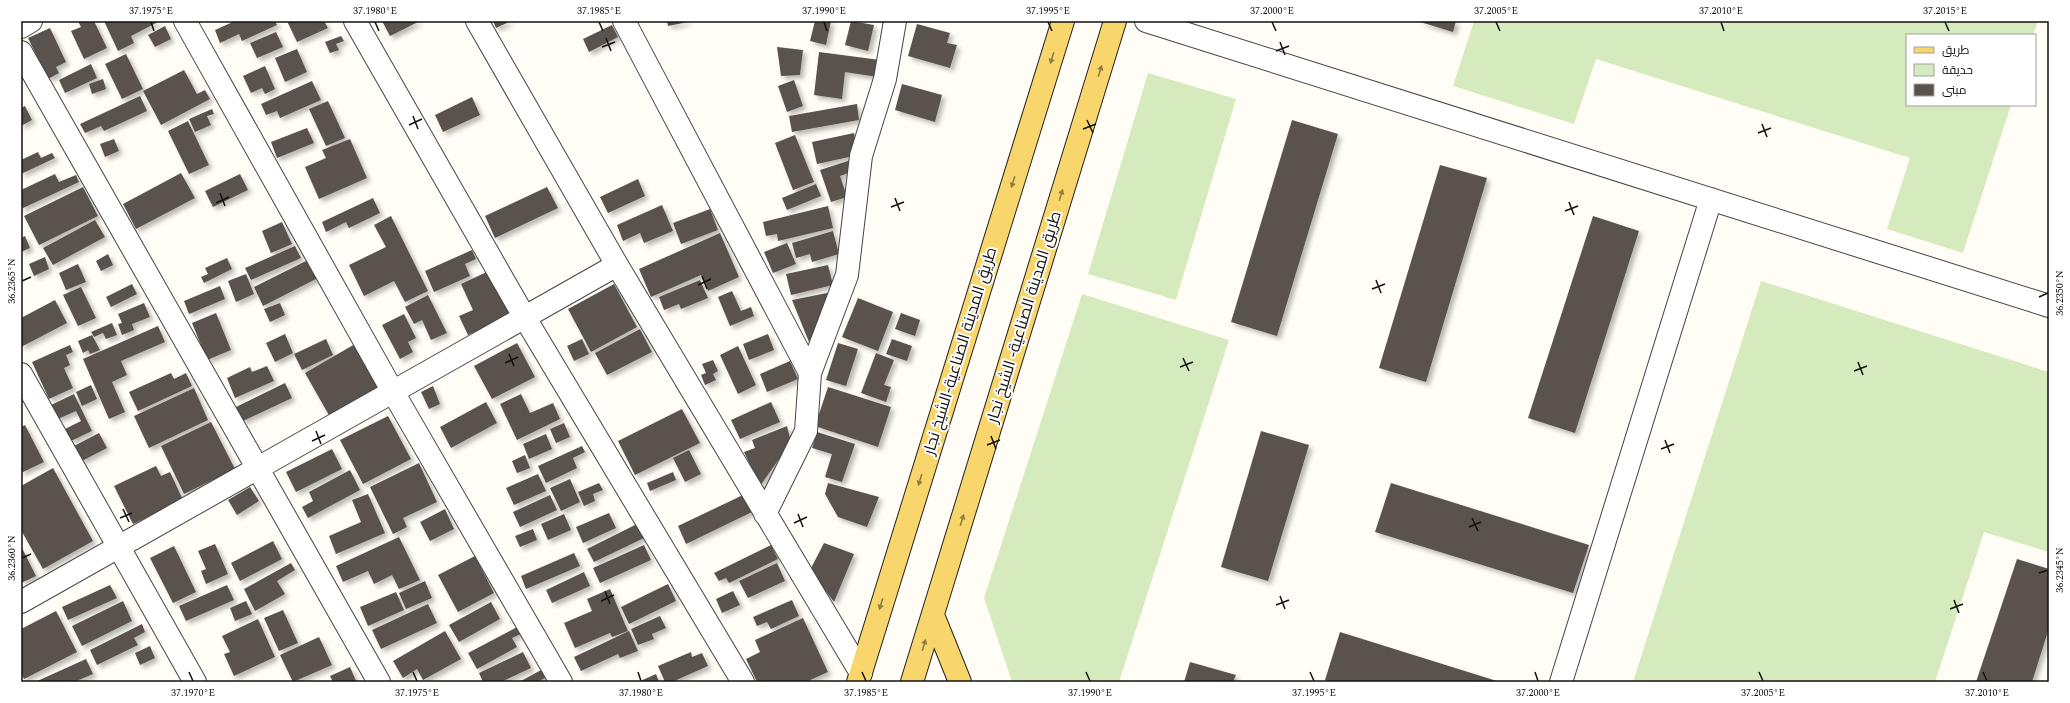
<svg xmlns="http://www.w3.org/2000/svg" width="2070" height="703" font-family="Spectral,Cairo,serif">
<defs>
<filter id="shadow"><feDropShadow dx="3.5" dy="3.5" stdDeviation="2" flood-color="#0004"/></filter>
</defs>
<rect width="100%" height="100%" fill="#fffdf5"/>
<path fill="#d5ebbd" d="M1474 21H2038L2033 35H1907V105H2011L1963 253 1887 229 1910 158 1596 59 1574 124 1453 86Z
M1148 73 1236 99 1176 300 1088 274Z
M1761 281 2049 372V552L1984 532 1935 682H1633Z
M1082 294 1229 340 1119 682H1012L984 598Z"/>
<path fill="#5a524d" filter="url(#shadow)" d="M78 21H94L107 48 84 59 71 31 81 27Z
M104 21H160L131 36 134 43 118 51Z
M235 21H275L277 25 242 41 239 34 220 43 215 30Z
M287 21H324L328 28 297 42Z
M382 21H420L390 36Z
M493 21H511L496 28Z
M667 21H688V22L668 26Z
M815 21H831L826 45 810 41Z
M851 21 874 25 868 51 845 45Z
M1417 21H1456L1453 32Z
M917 24 950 33 947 43 957 45 950 68 908 56Z
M612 25 618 37 589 52 583 39Z
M165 26 171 39 155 47 148 35Z
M50 28 66 62 56 67 59 73 48 79 28 38Z
M276 32 283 47 257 58 250 43Z
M341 36 344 41 336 44 339 50 330 53 325 42Z
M777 47 803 50 800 75 781 76Z
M297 49 307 72 285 82 275 58Z
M819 52 880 60 878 77 845 72 842 99 814 95Z
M126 54 143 89 122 99 105 64Z
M91 64 97 78 65 93 59 80Z
M265 66 275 89 265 94 262 88 251 93 243 76Z
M184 70 197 94 205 90 210 99 161 125 143 91Z
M103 79 106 89 92 94 89 84Z
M794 80 803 106 787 112 778 86Z
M312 81 321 100 280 118 277 111 266 115 261 104Z
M902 84 942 95 935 122 895 110Z
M140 96 147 111 104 131 101 126 85 133 80 124Z
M472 97 480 115 443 132 435 115Z
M328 101 345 138 326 146 309 109Z
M857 104 859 120 792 132 789 116Z
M25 106 32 120 21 126V108Z
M212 109 214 114 207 116 211 125 195 132 189 119Z
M1292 120 1338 134 1277 336 1231 322Z
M188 121 209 165 189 174 168 131Z
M307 128 314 143 277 158 271 142Z
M854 133 858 155 817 164 812 142Z
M795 135 814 182 793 190 775 143Z
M114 139 119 151 105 157 100 144Z
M350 139 367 178 319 199 305 167 326 158 322 150Z
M38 152 41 158 52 153 55 158 21 174V160Z
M854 159 857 170 840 176 847 197 831 202 820 170Z
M1440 165 1487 178 1426 382 1379 368Z
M181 173 195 198 136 229 123 204Z
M55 174 59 182 76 175 79 182 21 209V190Z
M240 174 248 190 213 207 205 191Z
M638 179 645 196 608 213 600 197Z
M816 184 821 196 787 210 782 198Z
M83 187 98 216 39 245 24 216Z
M547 187 558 208 495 238 485 216Z
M373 198 380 213 349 228 346 222 326 232 322 222Z
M662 205 673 231 644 243 640 233 623 241 617 225Z
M828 206 833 228 778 241 777 234 766 236 763 222Z
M710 209 718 230 681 244 673 223Z
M391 216 428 291 405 302 394 281 364 296 349 265 386 247 374 225Z
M1593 216 1639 231 1575 433 1528 418Z
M95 220 105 237 53 265 43 248Z
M282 222 292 244 271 253 262 231Z
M833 231 839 254 812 262 810 254 796 258 792 243Z
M720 233 739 277 708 291 701 275 651 297 639 269Z
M25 236 30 248 21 252V238Z
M787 243 796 264 773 273 764 252Z
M295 246 301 258 251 280 245 268Z
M472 250 476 259 465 264 470 276 434 292 425 271Z
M108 254 113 265 101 271 96 261Z
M45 257 49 269 34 276 29 264Z
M227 258 232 269 204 283 201 277 208 274 205 268Z
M308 260 318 278 263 306 254 287Z
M78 264 86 282 66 290 59 273Z
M828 265 833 285 791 295 786 274Z
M491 270 512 315 468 335 459 316 473 310 461 284Z
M246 274 254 294 236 302 228 281Z
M700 280 708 298 681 309 679 304 664 310 659 297Z
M132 284 137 294 111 307 106 297Z
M614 284 637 327 591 352 568 309Z
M220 286 225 299 189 314 184 301Z
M81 287 96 318 78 326 63 295Z
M732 291 741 311 751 307 754 316 730 326 718 297Z
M832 292 809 342 792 300Z
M428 295 447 333 431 340 422 320 414 324 405 307Z
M858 298 893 312 878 351 842 337Z
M55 300 67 323 21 347V318Z
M144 303 150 317 132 324 134 330 122 335 118 324 122 323 118 314Z
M280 303 285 315 270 322 264 309Z
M216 313 231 350 207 360 192 323Z
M901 313 920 320 915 336 895 329Z
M404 314 416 338 408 342 413 352 400 359 382 325Z
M112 323 117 335 106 339 103 333 94 337 91 332Z
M158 326 165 342 121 361 127 375 112 382 125 412 109 419 83 359Z
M640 329 652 352 607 375 595 353Z
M285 334 293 353 275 362 266 343Z
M768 334 774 350 749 360 743 344Z
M92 335 100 350 90 354 88 350 83 353 78 341Z
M326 339 333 355 302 370 294 354Z
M582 339 589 354 574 361 567 346Z
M892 339 912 346 907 361 886 354Z
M517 343 535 377 492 399 474 366Z
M838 343 858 349 846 386 826 380Z
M355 344 381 388 330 417 305 373Z
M70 345 73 352 66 355 70 365 64 368 73 388 49 399 32 362Z
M738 346 756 385 738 394 720 355Z
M876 353 894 360 884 385 891 387 886 402 861 393Z
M713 360 718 371 713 374 716 380 705 385 701 375 706 373 702 364Z
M790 361 798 379 767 392 760 374Z
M267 366 274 381 235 398 227 378 250 367 252 372Z
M171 373 174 379 186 373 192 386 138 411 129 392Z
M285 383 292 398 243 421 236 407Z
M91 385 97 399 82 406 76 392Z
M433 386 440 404 429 409 421 392Z
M828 387 891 407 878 447 815 426Z
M194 388 208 420 149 448 134 416Z
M74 394 92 431 71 441 65 429 81 421 76 411 58 419 51 405Z
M521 394 530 413 553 403 560 419 517 440 500 404Z
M486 402 497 423 451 448 440 427Z
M771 402 780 422 740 439 731 420Z
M682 409 700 443 635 475 618 441Z
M388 416 411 459 363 484 340 440Z
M211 422 235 469 184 494 161 446Z
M564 423 570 437 556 443 550 429Z
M25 425 44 462 21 473V427Z
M787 426 791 442 760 486 744 452 755 448 752 440Z
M1261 431 1309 445 1268 581 1221 567Z
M817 432 855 444 842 482 825 477 832 454 812 448Z
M99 433 107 448 82 461 74 446Z
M546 434 552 449 529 459 523 444Z
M582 446 585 452 573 458 577 468 546 483 538 466Z
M332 449 342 469 296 492 286 472Z
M689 450 701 474 685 482 673 458Z
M525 455 530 468 517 473 512 461Z
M419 463 437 502 403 518 407 527 393 534 370 487Z
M156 466 161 476 170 472 183 500 133 524 114 486Z
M53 468 93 541 43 569 21 530V486Z
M350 470 360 490 308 518 302 507 313 501 309 492Z
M673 472 676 480 650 491 647 483Z
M538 474 546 491 514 505 506 488Z
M570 479 580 502 561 511 550 488Z
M599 483 603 490 593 494 595 501 584 506 578 492Z
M828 483 879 497 867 527 838 517 825 494Z
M1391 483 1589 545 1573 593 1375 532Z
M250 487 259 501 237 515 228 500Z
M368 494 385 533 336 554 329 536 361 522 352 500Z
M550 495 557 510 520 527 513 512Z
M743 495 752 512 686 544 678 526Z
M445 509 454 529 430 541 420 522Z
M609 513 616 528 583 543 576 527Z
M564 514 571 530 548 540 541 524Z
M637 524 644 538 594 562 587 549Z
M533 529 537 540 520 547 515 536Z
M399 537 420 580 399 589 392 575 374 584 368 571 343 582 336 566Z
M273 541 282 559 240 581 231 563Z
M824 543 854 554 834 602 810 570Z
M215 544 228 574 206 584 201 571 206 569 198 551Z
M644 545 651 560 600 583 593 568Z
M771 545 778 559 729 583 726 578 719 581 714 573Z
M21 546 36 576 21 583Z
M174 546 196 592 173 603 150 558Z
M574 553 580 566 526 589 521 576Z
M475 556 494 593 458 612 438 575Z
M2017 559 2049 569V628L2032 682H1976Z
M291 563 295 570 277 581 285 594 255 611 244 589Z
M777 563 785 581 748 598 739 581Z
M584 572 590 586 552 603 546 590Z
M425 581 432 598 406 609 399 593Z
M668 584 676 601 629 624 621 607Z
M110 585 117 598 68 620 62 607Z
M227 585 234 600 186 621 179 606Z
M610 589 628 631 612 637 610 633 575 648 564 623 592 611 587 599Z
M733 591 740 605 722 613 716 599Z
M396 592 404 610 368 626 360 607Z
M792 600 799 616 771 629 767 622 757 626 753 617Z
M123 601 132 621 82 646 72 626Z
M246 601 252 614 235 621 230 608Z
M491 602 500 619 459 642 449 625Z
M428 604 437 623 381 649 372 630Z
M283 610 298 643 279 651 264 618Z
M56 611 77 652 24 679 21 673V629Z
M660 616 666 628 652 634 654 639 638 645 631 629Z
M803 618 828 672 806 682H757L746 659 760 652 755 640Z
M258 619 275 657 234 676 224 654 230 652 222 636Z
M142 624 145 632 134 638 138 645 97 665 90 650Z
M519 626 523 633 512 638 517 647 477 669 468 653Z
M445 631 461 659 423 680 417 669 403 678 393 661Z
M629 631 638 651 620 658 618 654 581 671 574 657Z
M1340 632 1500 682H1330L1325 680Z
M319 637 332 665 293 682 280 655Z
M150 646 155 658 140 665 135 653Z
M523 652 531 668 501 682H483L479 673Z
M691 652 692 657 702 653 708 666 672 682H665L658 666Z
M86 659 93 674 74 682H35Z
M1190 662 1236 675 1233 682H1184Z
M350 667 356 681 333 682 330 676Z
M543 669 547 677 537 682H519Z
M656 674 659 682H638Z"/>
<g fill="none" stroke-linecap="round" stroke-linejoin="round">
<g stroke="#444" stroke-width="24">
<path id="minor" d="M185 21 393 392 561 682
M355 21 525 318 743 682
M477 21 617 265 861 673
M624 21 810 373 806 431 765 514
M1146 21 2049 306
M21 27 31 21
M21 52 379 682
M810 373 847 275 861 156 885 79 895 21
M21 374 195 682
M21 602 617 265
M1561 682 1711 199"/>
</g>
<g stroke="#222" stroke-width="24">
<path id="primary" d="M933 615 960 682
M858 682 1063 21
M912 682 1115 21"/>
</g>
<use href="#minor" stroke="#fff" stroke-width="22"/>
<use href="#primary" stroke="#f9d66b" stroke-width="22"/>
</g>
<defs><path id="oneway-solid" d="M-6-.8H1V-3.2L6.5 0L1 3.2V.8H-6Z"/></defs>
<g fill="#917d42">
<use href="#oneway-solid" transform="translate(1052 58) rotate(107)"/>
<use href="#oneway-solid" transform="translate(1100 71) rotate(-73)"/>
<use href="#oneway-solid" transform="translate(1013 182) rotate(107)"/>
<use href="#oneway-solid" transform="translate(1061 195) rotate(-73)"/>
<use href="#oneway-solid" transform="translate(920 480) rotate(107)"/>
<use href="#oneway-solid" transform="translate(962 520) rotate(-73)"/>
<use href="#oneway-solid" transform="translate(881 604) rotate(107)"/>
<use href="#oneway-solid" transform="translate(924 645) rotate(-73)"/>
</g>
<path fill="none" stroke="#111" stroke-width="1.5" d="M151 22 154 31M375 22 379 31M599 22 603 31M824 22 827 31M1048 22 1052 31M1272 22 1276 31M1496 22 1500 31M1721 22 1724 31M1945 22 1949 31M606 38 611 51M1280 42 1285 55M602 47 615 42M1276 51 1289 46M413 116 418 129M1087 120 1093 133M1762 124 1767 137M409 125 422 119M1083 129 1096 124M1758 133 1771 128M220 193 225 206M895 198 900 211M1569 202 1574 215M216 203 229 197M891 207 904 202M1565 211 1578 206M702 276 707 289M1376 280 1381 293M22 281 31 277M698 285 711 279M1372 289 1385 284M2039 297 2048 293M509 354 514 366M1183 358 1189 371M1858 362 1863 375M505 363 518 357M1180 367 1193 362M1854 371 1867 366M316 431 321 444M991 436 996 449M1665 440 1670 453M312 441 325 435M987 445 1000 440M1661 449 1674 444M123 509 129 522M798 514 803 527M120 518 132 513M1472 518 1478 531M794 523 807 517M1469 527 1481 522M22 558 31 554M2039 573 2048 570M605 591 610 604M1280 596 1285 609M1954 600 1959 613M601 601 614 595M1276 605 1289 600M1950 609 1963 604M189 672 193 681M413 672 417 681M638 672 641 681M862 672 866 681M1086 672 1090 681M1310 672 1314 681M1535 672 1538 681M1759 672 1763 681M1983 672 1987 681"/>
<g text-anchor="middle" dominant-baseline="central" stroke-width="4" stroke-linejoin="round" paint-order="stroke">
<g font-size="16" fill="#111" stroke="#fff">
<text transform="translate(1024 317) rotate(-73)">طريق المدينة الصناعية- الشيخ نجار</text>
<text transform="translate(960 351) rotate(-73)">طريق المدينة الصناعية-الشيخ نجار</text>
</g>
</g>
<rect width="2070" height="703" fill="none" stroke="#ffffff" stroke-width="44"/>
<rect x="1906" y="34" width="130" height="72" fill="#ffffff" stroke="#a0a0a0"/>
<rect x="1914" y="47" width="20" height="6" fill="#f9d66b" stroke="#a0a0a0"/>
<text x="1942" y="54" font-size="12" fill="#111111">طريق</text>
<rect x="1914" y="64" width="20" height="12" fill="#d5ebbd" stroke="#a0a0a0"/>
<text x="1942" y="74" font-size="12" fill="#111111">حديقة</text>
<rect x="1914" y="84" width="20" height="12" fill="#5a524d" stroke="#a0a0a0"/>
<text x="1942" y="94" font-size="12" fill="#111111">مبنى</text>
<rect x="22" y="22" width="2026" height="659" fill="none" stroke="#111" stroke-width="1.5"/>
<g font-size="10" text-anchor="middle" fill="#111">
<text x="151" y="14">37.1975°E</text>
<text x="375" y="14">37.1980°E</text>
<text x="599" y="14">37.1985°E</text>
<text x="824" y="14">37.1990°E</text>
<text x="1048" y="14">37.1995°E</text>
<text x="1272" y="14">37.2000°E</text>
<text x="1496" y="14">37.2005°E</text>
<text x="1721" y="14">37.2010°E</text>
<text x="1945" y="14">37.2015°E</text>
<text transform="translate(11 281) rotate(-90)" y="4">36.2365°N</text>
<text transform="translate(2059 293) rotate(-90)" y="4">36.2350°N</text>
<text transform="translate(11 558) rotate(-90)" y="4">36.2360°N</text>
<text transform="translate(2059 570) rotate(-90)" y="4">36.2345°N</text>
<text x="193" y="696">37.1970°E</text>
<text x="417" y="696">37.1975°E</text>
<text x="641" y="696">37.1980°E</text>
<text x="866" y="696">37.1985°E</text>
<text x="1090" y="696">37.1990°E</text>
<text x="1314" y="696">37.1995°E</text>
<text x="1538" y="696">37.2000°E</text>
<text x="1763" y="696">37.2005°E</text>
<text x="1987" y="696">37.2010°E</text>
</g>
</svg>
